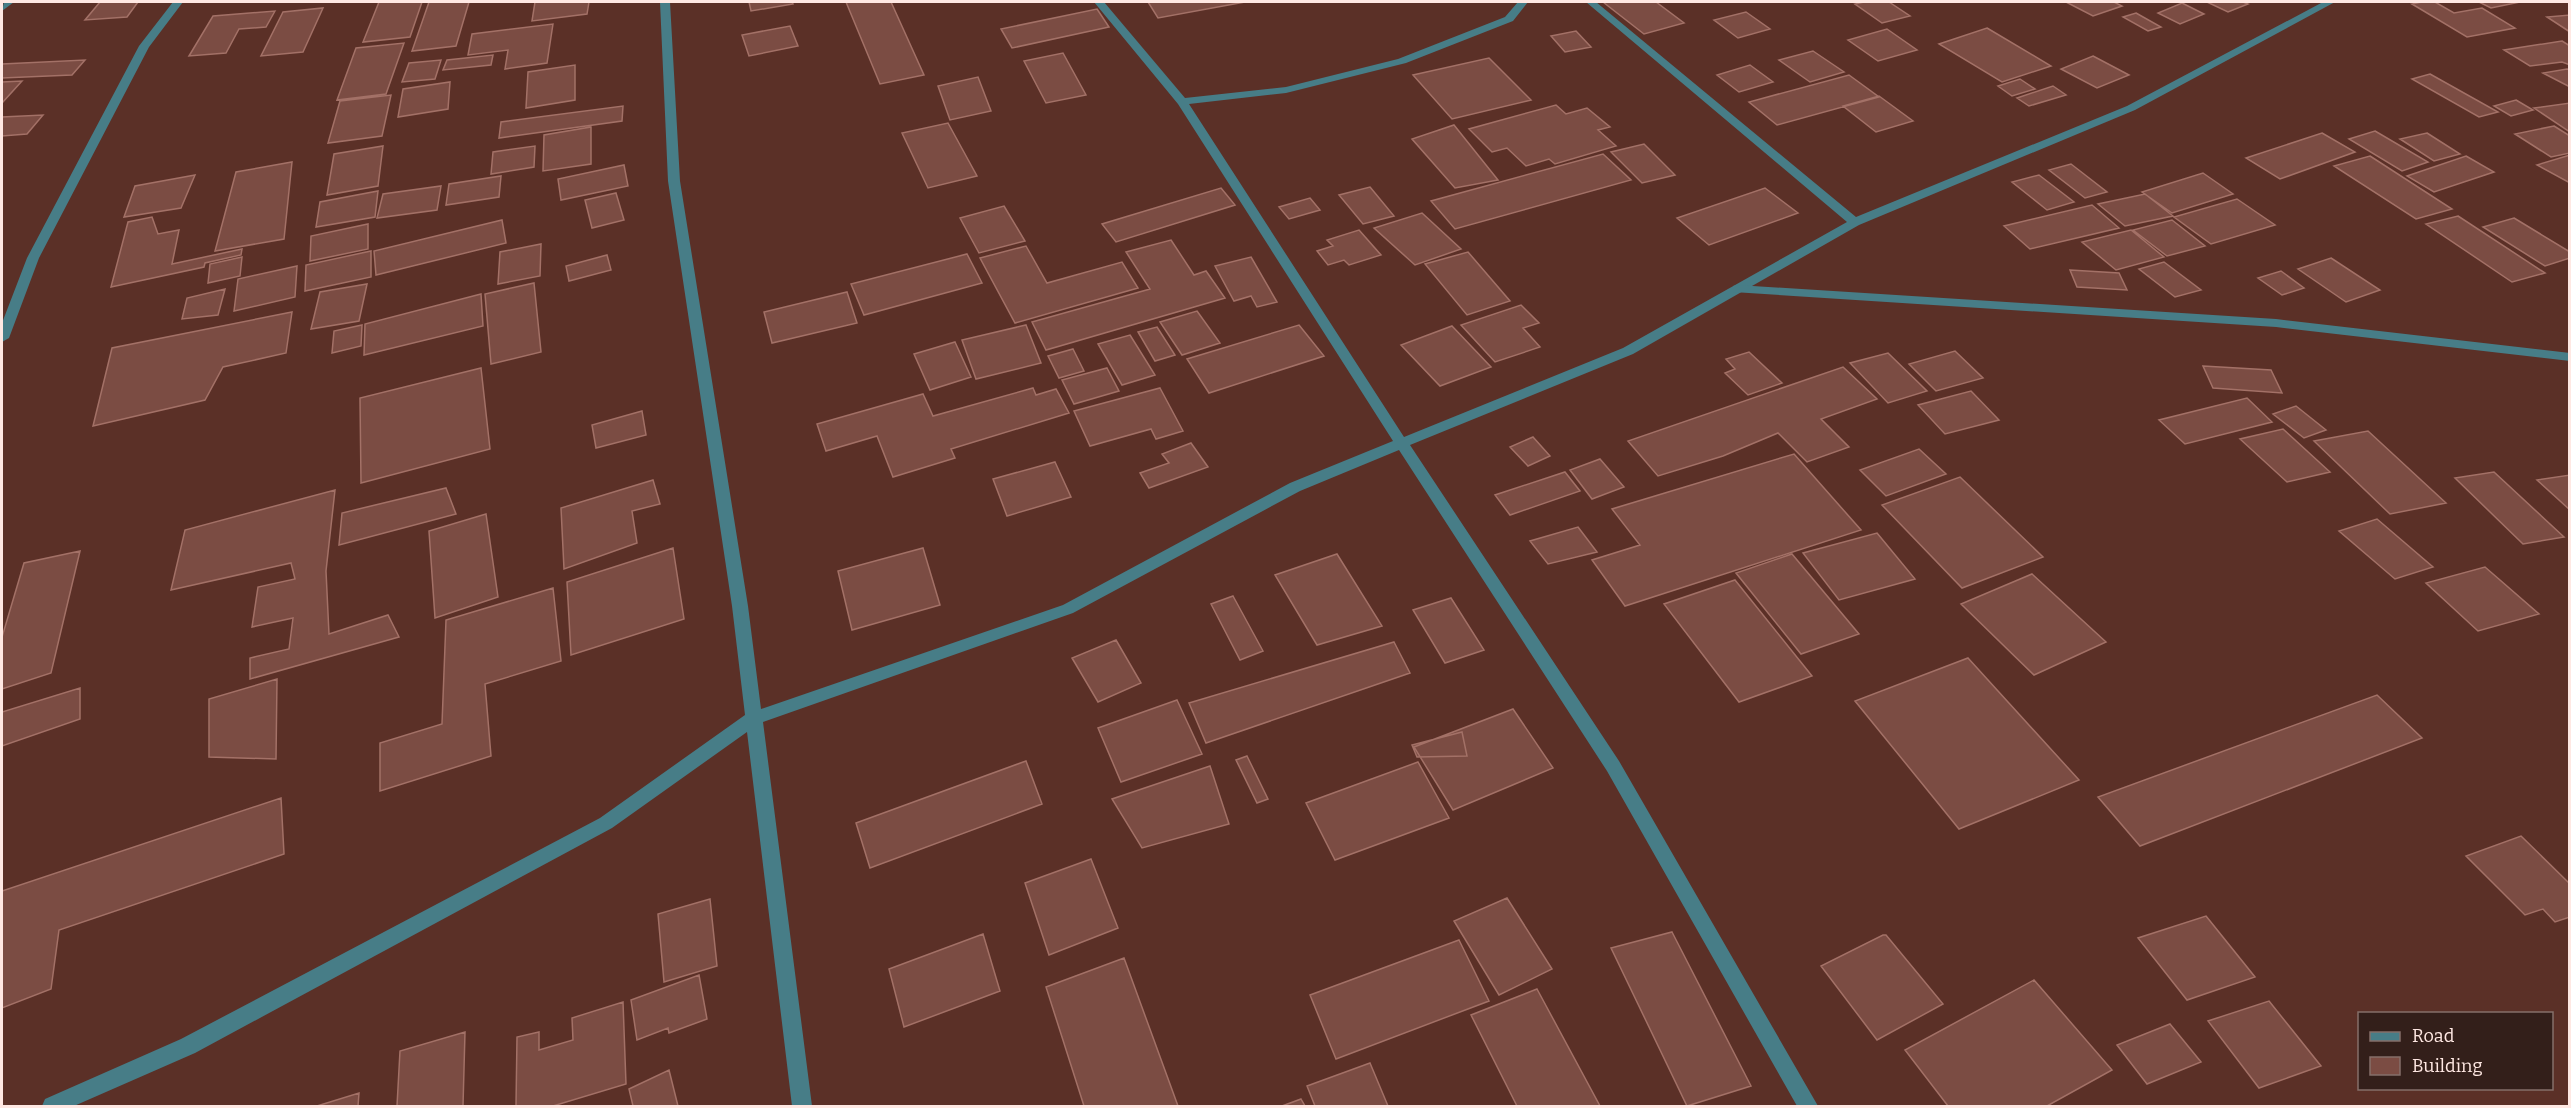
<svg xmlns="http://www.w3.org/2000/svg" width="2571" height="1108" font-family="Bitter,serif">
<rect width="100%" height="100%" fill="#5b3027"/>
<path fill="#7b4c43" stroke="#a37167" stroke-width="1.5" d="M100 2H138L127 17 85 20Z
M379 2H422L410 37 363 42Z
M429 2H469L456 46 412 51Z
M535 2H589L587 14 532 21Z
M749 2H792L793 4 751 11Z
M846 2H891L924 75 880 84Z
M1148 2H1245L1158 18Z
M1603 2H1656L1684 23 1644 34Z
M1864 2H1889L1910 16 1882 23 1855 4Z
M2066 2H2114L2122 6 2093 16Z
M2207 2H2243L2248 4 2228 12Z
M2422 2H2435L2454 13 2482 8 2515 28 2467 37 2412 4Z
M2479 2H2520L2491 8Z
M2182 3 2204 14 2180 24 2158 13Z
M323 8 303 52 261 56 283 12Z
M1097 9 1109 27 1012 48 1001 29Z
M275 11 266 27 239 29 226 53 189 56 213 16Z
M1746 12 1770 29 1738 38 1714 20Z
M2136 13 2161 27 2148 31 2123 17Z
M2570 15V32L2547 17Z
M553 24 547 63 505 69 508 50 468 55 472 34Z
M790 26 798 46 749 56 742 35Z
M1987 28 2051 66 2002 82 1939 44Z
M1887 29 1917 50 1878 61 1848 40Z
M1576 31 1591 47 1565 52 1551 36Z
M2562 41 2570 46V65L2562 62 2530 66 2504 50Z
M404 43 386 94 337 100 356 48Z
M1813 51 1844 72 1810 82 1779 60Z
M1063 53 1086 95 1046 103 1024 61Z
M493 55 491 65 443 70 447 60Z
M2093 56 2129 75 2097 88 2061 69Z
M1489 58 1531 100 1452 119 1413 75Z
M85 60 72 75 2 78V64Z
M441 60 435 79 402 82 409 63Z
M575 65V100L526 108 528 72Z
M1750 65 1773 82 1739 92 1717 75Z
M2567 69 2570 70V87L2543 73Z
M2430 74 2498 112 2479 117 2412 79Z
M1849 75 1879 97 1777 125 1749 102Z
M978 77 991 111 950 120 938 86Z
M2020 79 2035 89 2012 96 1998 86Z
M22 81 2 103V82Z
M450 82 448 109 398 117 403 89Z
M2053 86 2066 95 2029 106 2017 98Z
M391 95 382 136 328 143 340 101Z
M1879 96 1913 121 1876 132 1843 106Z
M2516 100 2533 110 2511 116 2494 106Z
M2570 103V132L2534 108Z
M1556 105 1566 114 1587 108 1610 127 1598 130 1616 146 1555 164 1549 159 1526 166 1507 148 1492 152 1469 129Z
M623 106 622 121 499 138 501 122Z
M43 115 27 134 2 136V117Z
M948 123 977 176 928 188 902 133Z
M1454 125 1498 180 1455 188 1412 139Z
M2554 126 2570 136V153L2551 157 2515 134Z
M591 127V164L543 171 544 135Z
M2375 131 2428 162 2402 171 2349 139Z
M2322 133 2355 152 2280 179 2246 158Z
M2427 133 2460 154 2434 161 2400 139Z
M1644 144 1675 175 1642 183 1611 152Z
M383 146 378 186 327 195 334 154Z
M535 146 534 167 491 174 493 152Z
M1603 154 1631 180 1455 229 1431 201Z
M2570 155V183L2537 165Z
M2370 156 2452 209 2416 219 2334 166Z
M2466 156 2494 172 2434 192 2407 176Z
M292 162 284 239 215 251 236 172Z
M2071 164 2107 192 2085 198 2049 170Z
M624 165 628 186 561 200 558 179Z
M2203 173 2233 194 2172 213 2142 192Z
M195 175 181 208 124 217 135 186Z
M2039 175 2074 202 2047 210 2012 182Z
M501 176 499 197 446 205 449 184Z
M441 186 437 210 377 218 383 194Z
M1370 187 1394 216 1363 224 1339 195Z
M1221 188 1235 205 1116 242 1102 224Z
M1765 188 1798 213 1709 245 1677 218Z
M378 191 375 217 316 227 320 202Z
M616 193 624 220 592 228 585 200Z
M2145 194 2173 216 2125 226 2098 204Z
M1310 198 1320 210 1289 219 1279 207Z
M2237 199 2275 225 2211 244 2174 217Z
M2092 205 2119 228 2030 249 2004 226Z
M1004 206 1025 241 979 253 960 218Z
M1422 213 1461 249 1415 265 1374 228Z
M2458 216 2545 273 2512 282 2426 224Z
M152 217 158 234 179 230 172 264 242 249 241 255 205 263 204 267 111 287 128 222Z
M2514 218 2570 252V258L2545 266 2483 227Z
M502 220 506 243 376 275 374 251Z
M2172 220 2205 246 2167 256 2133 230Z
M368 224V249L310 261 311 236Z
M1359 230 1381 255 1349 265 1344 260 1328 265 1317 251 1333 246 1327 240Z
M2131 230 2164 257 2116 270 2082 242Z
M1171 240 1194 275 1206 271 1225 298 1046 350 1032 322 1150 289 1126 252Z
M541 244 540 276 498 284 500 252Z
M1026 246 1047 283 1122 262 1138 288 1015 323 980 258Z
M371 251V277L305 291 306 265Z
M1468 252 1510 301 1467 315 1425 264Z
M967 254 982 283 864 315 851 284Z
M607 255 611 270 569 281 566 266Z
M242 257 240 276 208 283 210 264Z
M1251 257 1277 302 1257 307 1251 296 1234 301 1215 266Z
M2331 258 2380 290 2346 302 2298 269Z
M2164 262 2201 290 2175 297 2139 269Z
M297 266 295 297 234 311 238 279Z
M2070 270 2119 273 2127 290 2077 287Z
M2281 271 2304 288 2282 295 2258 278Z
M534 283 541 352 491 364 485 294Z
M367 284 359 321 311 329 320 292Z
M225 289 218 315 182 319 187 298Z
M847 292 857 323 772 343 764 312Z
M481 294 483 326 364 355 365 324Z
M1521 305 1539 323 1523 328 1540 347 1495 362 1461 325Z
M1197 311 1220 343 1182 355 1160 322Z
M292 312 286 353 223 367 205 400 93 426 112 348Z
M362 325 361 346 332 353 334 331Z
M1026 325 1041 363 976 379 962 340Z
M1299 325 1324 356 1209 393 1187 359Z
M1452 326 1491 367 1440 386 1401 345Z
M1157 327 1175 355 1155 361 1138 332Z
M1130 335 1155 375 1122 385 1098 344Z
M955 342 971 377 930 390 914 354Z
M1073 349 1084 371 1059 378 1048 356Z
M1955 351 1983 378 1936 391 1909 364Z
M1749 352 1782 383 1748 395 1725 373 1735 369 1726 359Z
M1888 353 1927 391 1888 403 1850 363Z
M2203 366 2271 370 2282 393 2213 388Z
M1843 367 1877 399 1821 419 1849 447 1807 462 1778 433 1723 456 1658 476 1628 441Z
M481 368 490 449 361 483 360 398Z
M1107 368 1119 391 1074 404 1062 380Z
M1033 388 1036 395 1056 389 1069 413 951 449 955 458 893 477 877 436 826 451 817 424 923 394 933 416Z
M1160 388 1183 431 1156 439 1151 429 1090 446 1074 411Z
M1971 391 1999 420 1945 434 1918 405Z
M2247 398 2272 422 2185 444 2159 420Z
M2296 406 2326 430 2304 438 2273 414Z
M642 411 646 435 596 448 592 425Z
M2283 429 2330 472 2287 482 2240 439Z
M2368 431 2446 503 2390 514 2314 441Z
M1533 437 1550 456 1528 466 1510 447Z
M1191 443 1208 467 1149 488 1140 473 1169 463 1162 454Z
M1919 449 1946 474 1886 496 1860 470Z
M1794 454 1861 530 1625 606 1592 560 1640 545 1612 509Z
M1600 459 1624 487 1592 499 1570 470Z
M1055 462 1071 497 1007 516 993 479Z
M1565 472 1580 491 1510 515 1495 495Z
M2494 472 2564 537 2523 544 2455 478Z
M2570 475V510L2537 480Z
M1960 477 2043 557 1962 588 1882 505Z
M653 480 660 504 632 511 637 543 564 569 561 508Z
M446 488 456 514 339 545 342 513Z
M335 490 326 571 329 634 388 615 399 637 250 679V658L289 649 293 618 252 627 258 587 295 579 291 563 171 590 185 530Z
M486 514 498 597 435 618 429 531Z
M2377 519 2433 567 2395 579 2339 531Z
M1578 527 1597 552 1548 564 1530 541Z
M1877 533 1915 579 1839 600 1803 553Z
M673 548 684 619 571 655 567 582Z
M923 548 940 605 852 630 838 571Z
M80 551 51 673 2 689V637L24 563Z
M1337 554 1382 626 1317 645 1275 575Z
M1792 554 1859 634 1801 654 1736 573Z
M2485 567 2539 614 2478 631 2426 583Z
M2032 574 2106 642 2034 675 1961 604Z
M1735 580 1812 676 1739 702 1664 604Z
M553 588 561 661 485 684 491 756 380 791V743L442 724 446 620Z
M1233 596 1263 651 1240 660 1211 604Z
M1451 598 1484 650 1445 663 1413 610Z
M1116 640 1141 683 1098 702 1072 658Z
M1394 642 1410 673 1206 743 1189 703Z
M1968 658 2079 780 1959 829 1855 701Z
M277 679 276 759 209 757V699Z
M80 688V719L2 746V712Z
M2377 695 2422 738 2140 846 2098 797Z
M1177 700 1202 754 1121 782 1098 728Z
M1513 709 1553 768 1453 810 1414 747Z
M1462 732 1467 756 1417 757 1412 745Z
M1247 756 1268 799 1257 803 1236 760Z
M1026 761 1042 804 870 868 856 823Z
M1418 762 1449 818 1335 860 1306 803Z
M1210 766 1229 824 1142 848 1112 799Z
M281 798 284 854 59 930 51 989 2 1008V891Z
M2521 836 2570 884V917L2555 922 2543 909 2525 915 2466 856Z
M1091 859 1118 928 1049 955 1025 883Z
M1507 898 1552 969 1499 995 1454 921Z
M710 899 717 966 664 982 658 914Z
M2206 916 2255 977 2187 1000 2138 938Z
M1672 932 1751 1086 1687 1106 1611 948Z
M983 934 1000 991 904 1027 889 969Z
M1883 935H1886L1943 1004 1877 1040 1821 966Z
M1459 940 1489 1001 1336 1059 1310 995Z
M1124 958 1178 1106H1084L1046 987Z
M699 975 707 1019 669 1033 668 1028 637 1040 631 1000Z
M2034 980 2112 1070 2047 1106H1948L1905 1050Z
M1537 989 1600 1106H1517L1471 1015Z
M2269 1001 2321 1066 2259 1088 2208 1021Z
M623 1002 626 1084 553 1106H516L517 1037 539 1032V1050L573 1040 572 1018Z
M2170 1024 2201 1062 2147 1084 2117 1045Z
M465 1032 463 1106H397L400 1051Z
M1370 1063 1388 1106H1315L1307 1086Z
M669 1070 678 1106H633L629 1089Z
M359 1093 358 1106H317Z
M1301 1099 1305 1106H1282Z"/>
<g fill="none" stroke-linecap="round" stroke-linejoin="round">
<path fill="#477d87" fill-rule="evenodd" d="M4 2H14L2 11Z
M173 2H183L149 47 39 258 9 338 2 342V323L27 258 139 46Z
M660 2H670L680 181 748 606 761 709 1063 605 1290 483 1393 441 1178 104 1094 2H1104L1185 98 1286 87 1398 59 1505 17 1518 2H1528L1513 21 1406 63 1286 93 1189 104 1404 437 1623 348 1847 222 1586 2H1596L1856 217 2127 106 2323 2H2335L2135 110 1859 225 1633 354 1410 445 1619 761 1818 1106H1797L1607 771 1399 450 1300 491 1073 613 763 722 812 1106H792L747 732 612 828 195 1053 74 1106H42L45 1099 181 1039 600 818 745 715 732 606 668 181Z"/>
<path fill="#477d87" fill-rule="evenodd" d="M1737 285 2276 319 2570 353V361L2276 327 1733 292V286Z"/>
</g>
<rect width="2571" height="1108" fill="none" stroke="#ffe8e3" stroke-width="6"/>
<rect x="2358" y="1012" width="195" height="78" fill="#331f1a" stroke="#856f6a" stroke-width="1.5"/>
<rect x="2370" y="1032" width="30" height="9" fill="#477d87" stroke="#856f6a" stroke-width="1.5"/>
<text x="2412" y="1042" font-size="18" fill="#ffe8e3">Road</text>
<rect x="2370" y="1057" width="30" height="18" fill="#7b4c43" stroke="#856f6a" stroke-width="1.5"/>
<text x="2412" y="1072" font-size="18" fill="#ffe8e3">Building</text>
</svg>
